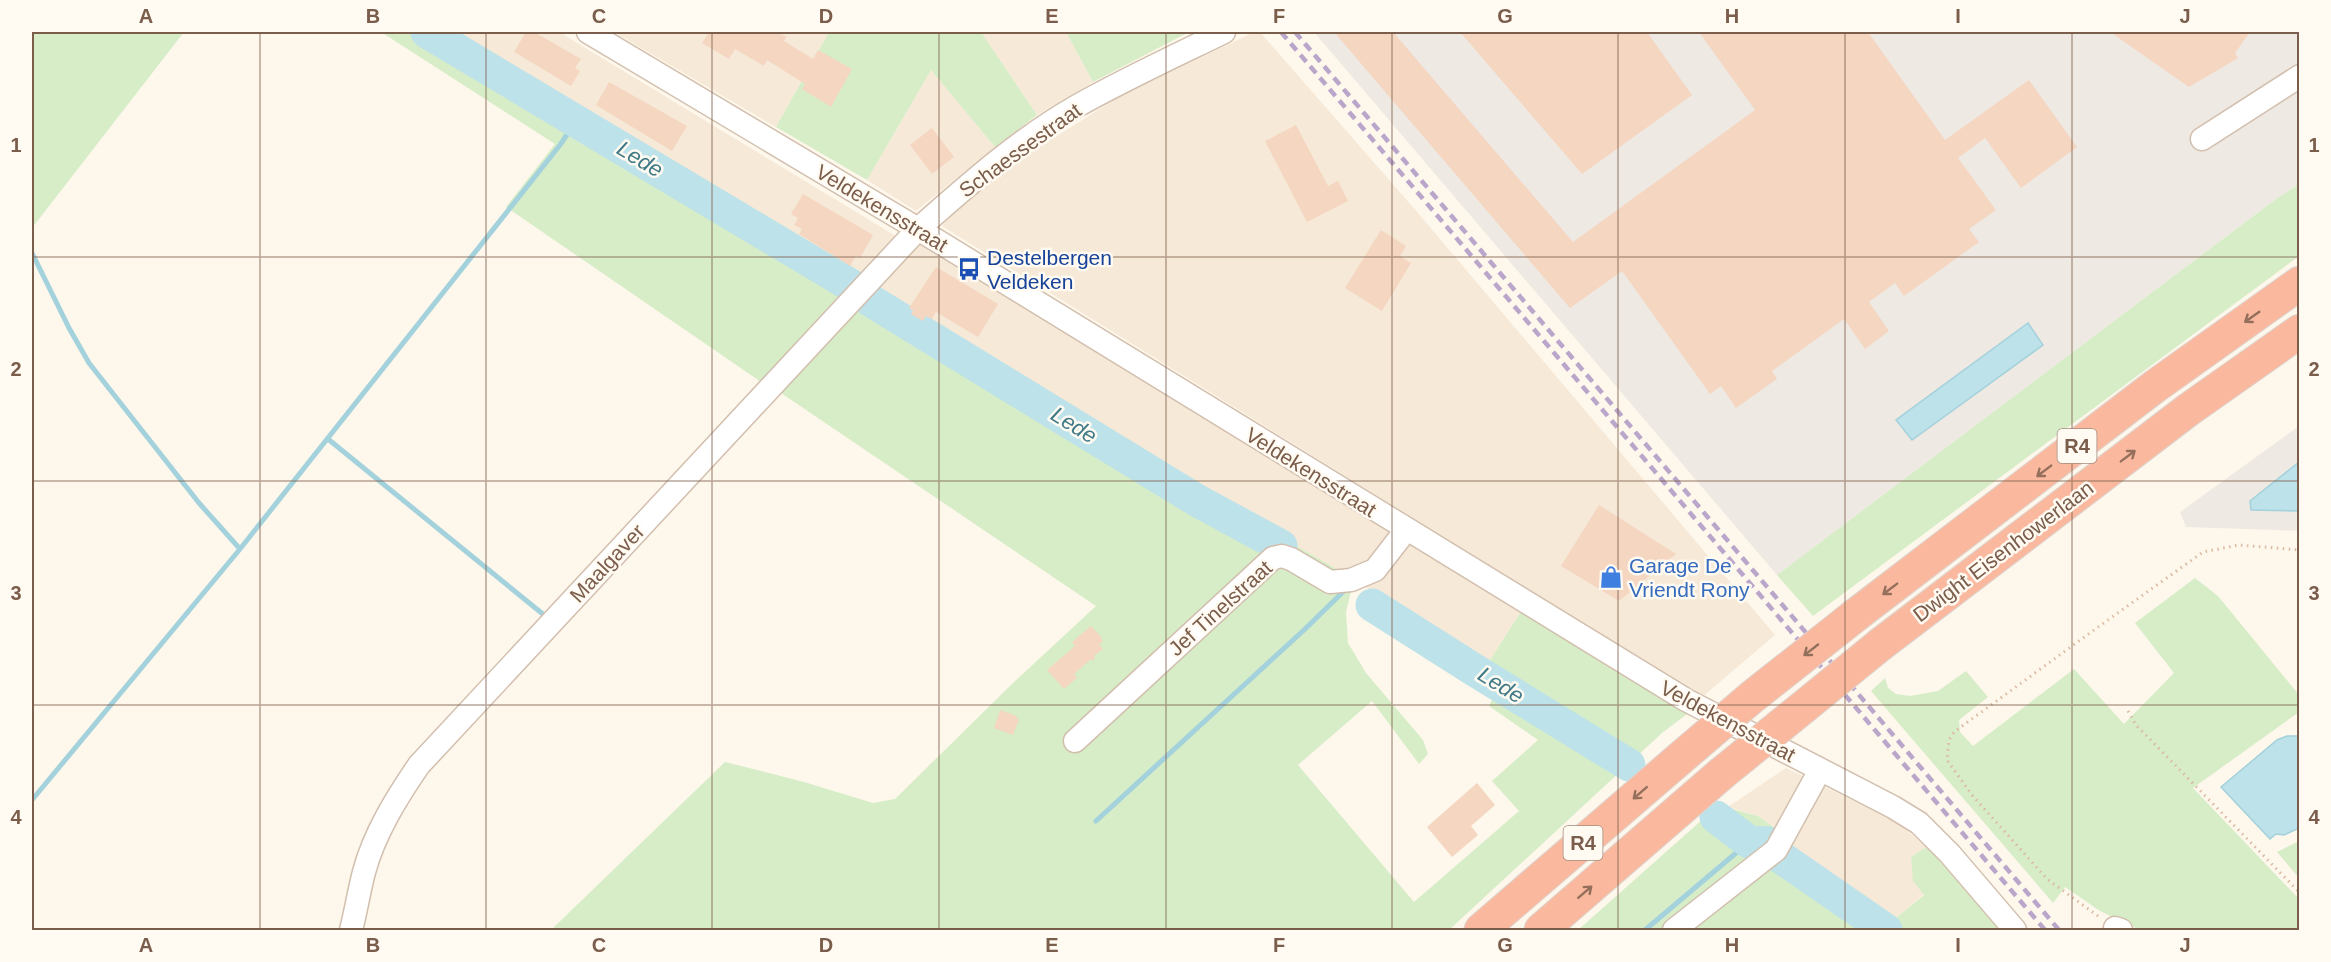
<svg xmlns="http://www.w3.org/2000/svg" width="2331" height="962" font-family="Arial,sans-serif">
<rect width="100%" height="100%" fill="#fef7eb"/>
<path fill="#f6e9d8" d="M442 32H559L899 238 856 281Z
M614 32H829L776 127Z
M981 32H1066L1093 82 1037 115Z
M1254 32H1260L1418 213 1775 635 1702 697 942 226 962 203 1033 151 1119 97Z
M931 70 995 147 916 211 867 180Z
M921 243 1522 610 1485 668 1354 579 1213 498 877 287Z
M1786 768 1897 822 1926 847 1911 857 1924 894 1881 930H1864L1778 830 1758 816 1728 807Z"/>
<path fill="#efe9e3" d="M1314 32H2299V184L2276 199 1777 575Z
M2299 426V531L2186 527 2180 512Z"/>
<path fill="#d6edc7" d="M32 32H184L32 228Z
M381 32H442L856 281 767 386 506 207 555 144Z
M829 32H981L1037 115 995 147 931 70 867 180 776 127Z
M1066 32H1189L1093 82Z
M2299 184V256L1813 616 1777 575 2276 199Z
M877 287 1213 498 1354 579 1346 612 1348 643 1366 673 1423 740 1428 754 1419 764 1372 701 1298 765 1414 902 1519 811 1492 781 1538 740 1489 706 1502 680 1485 668 1522 610 1687 714 1662 733 1449 930H551L725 762 804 782 873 803 895 799 1012 684 1096 606 781 393Z
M2195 578 2218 596 2299 695V712L2193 788 2299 899V930H2140L2100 911 2065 887 2053 903 1871 691 1885 678 1888 688 1896 694 1910 696 1938 691 1966 671 1988 697 1959 720 1960 732 1973 746 2074 669 2124 724 2174 673 2135 623Z
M1721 806 1758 816 1778 830 1864 930H1578L1703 819Z
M2299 841V878L2277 852Z
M1926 847 1937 851 2005 930H1881L1924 895 1913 881 1911 857Z"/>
<path fill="#bde2e9" stroke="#a3d1dc" stroke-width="1.5" d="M2028 323 2043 345 1912 440 1896 420Z
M2299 462V511L2251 510 2250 501Z
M2287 736H2299V828L2284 835 2276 834 2270 839 2221 787 2277 740Z"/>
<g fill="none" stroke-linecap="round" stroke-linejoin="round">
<path stroke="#a3d1dc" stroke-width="5" d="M32 253 69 328 89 363 199 503 240 549
M328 439 544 615
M32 800 240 549 560 145 576 121
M1096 821 1304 630 1347 588
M1645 930 1749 842"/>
<path stroke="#bde2e9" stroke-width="33" d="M427 32 852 286
M868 299 1198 501 1281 546
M1372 605 1476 671 1629 765
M1716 817 1749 842 1768 843
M1779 856 1886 930"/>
</g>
<path fill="#f4d6c1" d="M526 32H534L581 59 575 68 580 71 571 86 514 52Z
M709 32H777L787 37 784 41 813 59 818 50 852 69 831 107 802 89 805 84 767 60 764 66 735 49 729 59 702 43Z
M1334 32H1393L1573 242 1755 110 1699 32H1868L1945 140 2029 80 2077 147 2021 188 1985 138 1958 158 1996 210 1969 229 1979 242 1904 296 1895 283 1869 302 1889 331 1865 349 1844 319 1772 371 1777 379 1736 408 1721 386 1710 394 1622 271 1570 308Z
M1460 32H1647L1692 95 1582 174Z
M2110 32H2250L2235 53 2238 58 2189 87Z
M609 82 687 126 672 151 596 105Z
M1296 125 1328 186 1338 181 1348 201 1307 222 1265 141Z
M932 128 954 157 932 174 910 145Z
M803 194 873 235 860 258 856 256 850 266 799 234 802 229 794 225 798 218 791 214Z
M1381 230 1406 246 1400 256 1411 263 1382 311 1345 288Z
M936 267 998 304 978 337 936 312 932 319 926 316 923 321 911 314 913 311 909 308Z
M1599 505 1676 554 1619 601 1561 566Z
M1091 626 1102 638 1101 639 1103 641 1099 645 1103 649 1095 655 1094 660H1090L1074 674 1077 678 1064 689 1047 670 1075 646 1072 642Z
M1000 710 1017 716 1016 718 1019 719 1013 735 994 728Z
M1477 783 1495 805 1471 826 1478 835 1452 857 1427 827Z"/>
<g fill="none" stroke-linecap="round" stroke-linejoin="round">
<g stroke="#d2bfae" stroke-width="25">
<path id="street" d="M588 32 918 229 1686 700 1893 807 1919 823 1950 854 2015 930
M2202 139 2300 76
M1075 741 1273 558 1282 556 1291 559 1330 582 1351 580 1375 570 1406 530
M2115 928 2121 930
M351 930C356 911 359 891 364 872 374 834 397 797 419 765L918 229C968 185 1019 139 1077 106 1125 79 1175 56 1224 32
M1674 930 1776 850 1820 770"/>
</g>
<g stroke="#ddd5d0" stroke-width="35">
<path id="highway" d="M1857 614 2154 387 2300 283
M1881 644 2188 410 2300 331
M1481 930 1684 755
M1541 930 1721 774"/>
</g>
<path stroke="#dbbaa3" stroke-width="3" stroke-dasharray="1.5 4.5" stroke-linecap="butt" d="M2128 711 2136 725 2300 893
M2098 916 2047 879 1972 795 1947 760 1949 740 1954 732 2094 630 2203 552 2239 545 2300 550"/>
<use href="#street" stroke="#fff" stroke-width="22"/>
<use href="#highway" stroke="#fab99f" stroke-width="33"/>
<path stroke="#baa6ca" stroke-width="4.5" stroke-dasharray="9 6" stroke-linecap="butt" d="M1281 32 2045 930
M1295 32 2059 930"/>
<g stroke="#ddd5d0" stroke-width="35" stroke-linecap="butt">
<path id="highway-bridge" d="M1684 755 1752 697 1857 614
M1721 774 1881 644"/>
</g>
<use href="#highway-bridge" stroke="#fab99f" stroke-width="33"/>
</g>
<defs><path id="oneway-shaft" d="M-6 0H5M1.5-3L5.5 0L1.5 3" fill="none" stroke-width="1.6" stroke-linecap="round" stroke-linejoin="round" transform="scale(1.5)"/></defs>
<g stroke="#946f5c">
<use href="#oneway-shaft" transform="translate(2252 317) rotate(145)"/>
<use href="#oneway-shaft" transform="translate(2128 456) rotate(-37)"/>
<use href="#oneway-shaft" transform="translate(2044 471) rotate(143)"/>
<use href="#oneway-shaft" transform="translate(1890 589) rotate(143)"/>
<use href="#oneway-shaft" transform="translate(1811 650) rotate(142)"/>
<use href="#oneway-shaft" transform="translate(1640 793) rotate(139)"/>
<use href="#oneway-shaft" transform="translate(1585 892) rotate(-41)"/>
</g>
<path fill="none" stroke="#7b5d4b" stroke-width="1.5" stroke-opacity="0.55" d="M260 32V930M486 32V930M712 32V930M939 32V930M1166 32V930M1392 32V930M1618 32V930M1845 32V930M2072 32V930M32 257H2300M32 481H2300M32 705H2300"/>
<defs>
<g id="bus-bare" transform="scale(1.8)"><path d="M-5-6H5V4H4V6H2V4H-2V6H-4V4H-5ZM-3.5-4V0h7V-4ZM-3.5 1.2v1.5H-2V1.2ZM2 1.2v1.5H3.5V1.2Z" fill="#1a4fb4" stroke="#fffaf2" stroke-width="2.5" paint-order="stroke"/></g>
<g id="shop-bare" transform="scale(1.8)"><path d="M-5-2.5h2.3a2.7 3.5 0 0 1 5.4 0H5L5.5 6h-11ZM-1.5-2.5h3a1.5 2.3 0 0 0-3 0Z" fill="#3f7fe0" stroke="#fffaf2" stroke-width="2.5" paint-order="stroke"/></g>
</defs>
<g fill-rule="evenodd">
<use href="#bus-bare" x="969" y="269"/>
<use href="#shop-bare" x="1611" y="577"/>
</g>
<g text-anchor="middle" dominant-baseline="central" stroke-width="5" stroke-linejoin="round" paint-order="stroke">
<g fill="#fffaf2" stroke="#a38c7d" stroke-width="1.5">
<rect x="2057.5" y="429" width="39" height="34" rx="4.5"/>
<rect x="1563.5" y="826" width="39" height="34" rx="4.5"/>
</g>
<g font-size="20" font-weight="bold" fill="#7b5d4b">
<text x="2077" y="446">R4</text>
<text x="1583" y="843">R4</text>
</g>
<g font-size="21" fill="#7b5d4b" stroke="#fffaf2">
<text transform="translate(1020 150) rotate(-36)">Schaessestraat</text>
<text transform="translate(882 208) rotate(31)">Veldekensstraat</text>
<text transform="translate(1311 472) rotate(32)">Veldekensstraat</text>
<text transform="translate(2003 551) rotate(-37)">Dwight Eisenhowerlaan</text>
<text transform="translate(607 563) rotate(-47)">Maalgaver</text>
<text transform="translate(1220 608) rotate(-42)">Jef Tinelstraat</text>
<text transform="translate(1728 721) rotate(28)">Veldekensstraat</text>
</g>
<g font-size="21" fill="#164399" stroke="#fffaf2" text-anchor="start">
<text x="987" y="257">Destelbergen<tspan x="987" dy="24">Veldeken</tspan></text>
</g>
<g font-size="21" fill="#366cbe" stroke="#fffaf2" text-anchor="start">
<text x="1629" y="565">Garage De<tspan x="1629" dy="24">Vriendt Rony</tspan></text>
</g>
<g font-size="22" font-style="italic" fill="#407a87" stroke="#fffaf2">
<text transform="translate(640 159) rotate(31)">Lede</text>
<text transform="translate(1074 425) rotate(32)">Lede</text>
<text transform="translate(1501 685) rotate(32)">Lede</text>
</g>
</g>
<rect width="2331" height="962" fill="none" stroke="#fffaf2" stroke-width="66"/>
<rect x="33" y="33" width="2265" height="896" fill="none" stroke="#7b5d4b" stroke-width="2"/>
<g font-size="20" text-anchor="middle" font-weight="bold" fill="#7b5d4b">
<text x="146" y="23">A</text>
<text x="373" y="23">B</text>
<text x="599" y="23">C</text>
<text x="826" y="23">D</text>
<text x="1052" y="23">E</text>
<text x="1279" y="23">F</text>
<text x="1505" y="23">G</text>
<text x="1732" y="23">H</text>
<text x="1958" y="23">I</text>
<text x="2185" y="23">J</text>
<text x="16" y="152">1</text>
<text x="2314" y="152">1</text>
<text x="16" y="376">2</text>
<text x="2314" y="376">2</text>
<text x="16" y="600">3</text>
<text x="2314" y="600">3</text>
<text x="16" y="824">4</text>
<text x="2314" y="824">4</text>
<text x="146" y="952">A</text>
<text x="373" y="952">B</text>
<text x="599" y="952">C</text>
<text x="826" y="952">D</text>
<text x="1052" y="952">E</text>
<text x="1279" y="952">F</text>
<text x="1505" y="952">G</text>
<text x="1732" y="952">H</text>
<text x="1958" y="952">I</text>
<text x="2185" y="952">J</text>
</g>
</svg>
